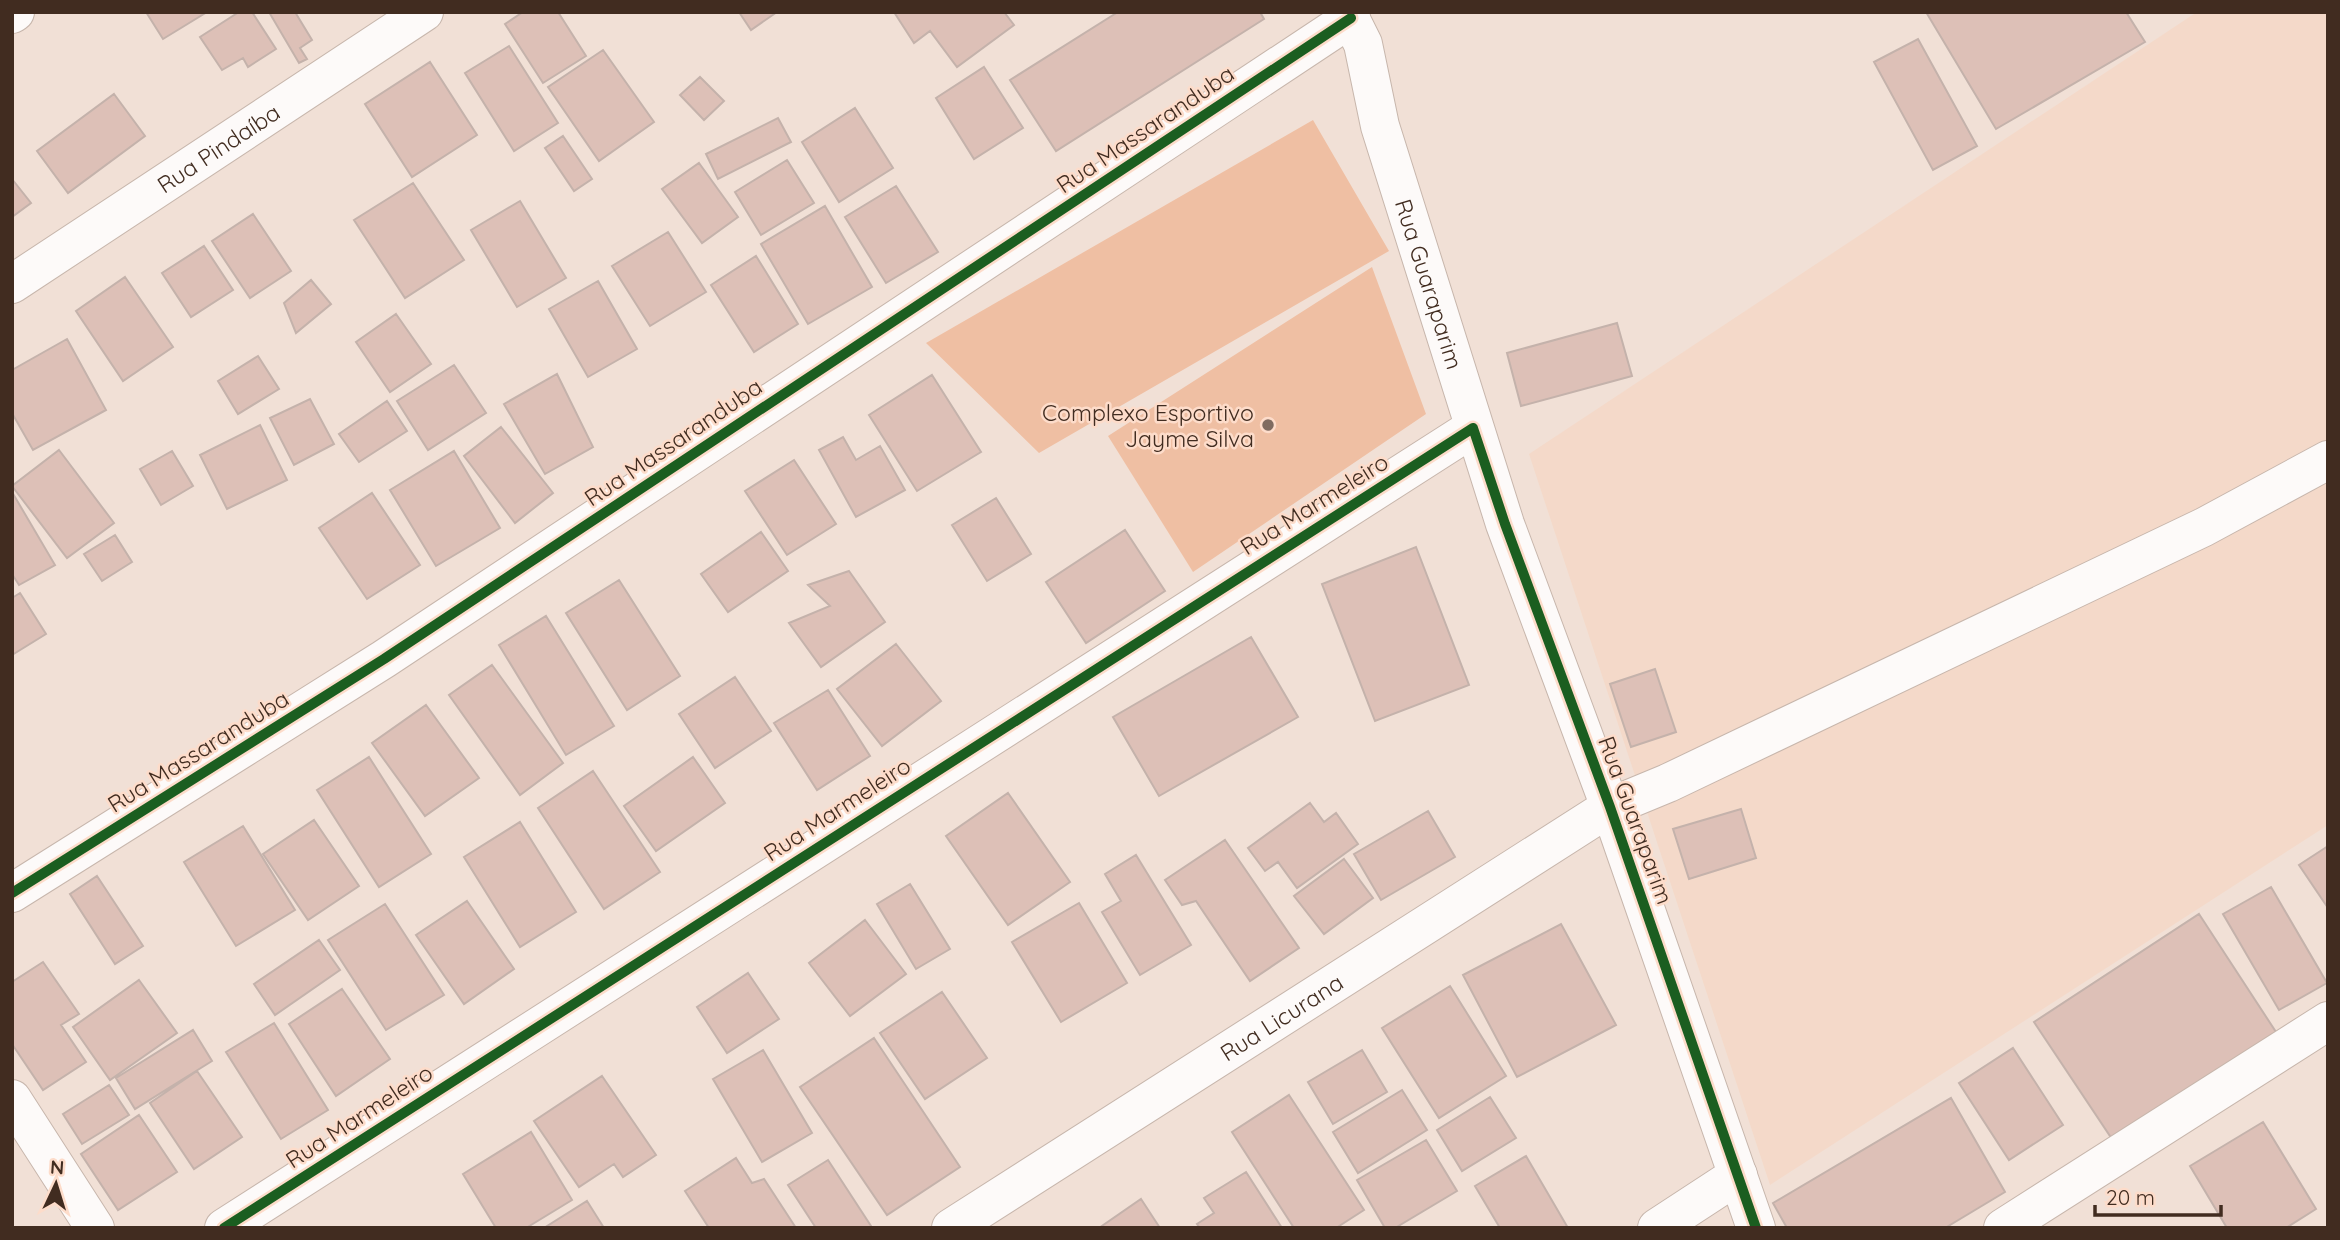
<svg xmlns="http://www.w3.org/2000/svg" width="2340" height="1240" font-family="Quicksand,sans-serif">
<rect width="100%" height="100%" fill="#f1e0d6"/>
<path fill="#f4d9c9" d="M2197 12H2328V825L1770 1185 1529 454Z"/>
<path fill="#efbfa3" d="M1313 120 1389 251 1039 453 926 343Z
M1372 267 1426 414 1193 572 1108 436Z"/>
<path fill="#ddc0b7" stroke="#c4b2ab" stroke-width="2" d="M146 12H207L163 39Z
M239 12H252L276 49 248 67 243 58 222 70 200 37Z
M269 12H295L312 40 300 48 307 59 299 63Z
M523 12H558L586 56 543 83 505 24Z
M739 12H777L751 30Z
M894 12H1004L1014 25 957 67 930 31 914 43Z
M1118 12H1260L1264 19 1056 151 1010 80Z
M1926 12H2126L2145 42 1996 129Z
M1918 39 1977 146 1933 170 1874 62Z
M509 46 558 123 514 151 465 73Z
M603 50 654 122 599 161 548 87Z
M430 62 477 135 412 177 365 104Z
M984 67 1023 128 974 159 936 98Z
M700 77 724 101 704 120 680 95Z
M114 94 145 136 68 193 37 151Z
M855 108 893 168 839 202 802 142Z
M778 118 791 142 718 179 706 154Z
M563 136 592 179 574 191 545 148Z
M787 160 814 203 761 235 735 192Z
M699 163 738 217 702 243 662 189Z
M12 179 31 203 12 217Z
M413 183 464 260 405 298 354 220Z
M896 186 938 252 886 283 845 217Z
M520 201 566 278 517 307 471 230Z
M825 206 872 287 808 324 761 244Z
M253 214 291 271 250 298 212 241Z
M668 232 706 292 650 326 612 266Z
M204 246 233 290 191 317 162 273Z
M756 256 798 324 754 352 711 285Z
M125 277 173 347 123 381 76 311Z
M311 280 331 304 296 333 284 303Z
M598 281 637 349 588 377 549 309Z
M396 314 431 364 390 392 356 342Z
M1617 323 1632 376 1521 406 1507 353Z
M67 339 106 410 33 450 12 413V370Z
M258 356 279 389 238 414 218 381Z
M454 365 486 413 428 450 397 401Z
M557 374 593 447 545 474 504 404Z
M932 375 981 452 917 491 869 415Z
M310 399 334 444 294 465 270 418Z
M387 401 407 431 359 462 339 434Z
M260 425 287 480 227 509 200 455Z
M501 427 553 493 515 523 464 456Z
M843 437 856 460 880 446 905 490 856 517 819 450Z
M59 450 114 523 67 558 12 486Z
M172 451 193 486 161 505 140 469Z
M454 451 500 528 436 566 390 490Z
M794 460 836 524 787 555 745 491Z
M12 492 55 565 19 585 12 574Z
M372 493 420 565 367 599 319 528Z
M996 498 1031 554 987 581 952 525Z
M1125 530 1165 591 1086 643 1046 582Z
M761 532 788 571 728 612 701 574Z
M115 535 132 562 102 581 84 554Z
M1416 547 1469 685 1375 721 1322 584Z
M849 571 885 622 821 667 789 623 830 606 808 585Z
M619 580 680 676 627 710 566 613Z
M20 593 46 634 12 655V598Z
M546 616 614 726 566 755 499 645Z
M1251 637 1298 717 1159 796 1113 717Z
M896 644 941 701 882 746 837 689Z
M492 665 563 763 520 795 449 695Z
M1655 669 1676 732 1631 747 1610 684Z
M735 677 771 731 715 768 679 714Z
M828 690 870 756 817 790 774 723Z
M426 705 479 778 425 816 372 743Z
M369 757 431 854 379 887 317 790Z
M693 757 725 803 656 851 624 806Z
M593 771 660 872 604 909 538 808Z
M1008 793 1070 882 1008 925 946 836Z
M1310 803 1324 822 1336 813 1358 844 1297 888 1278 862 1265 871 1248 848Z
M1741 809 1756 858 1689 879 1673 829Z
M1428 811 1455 857 1381 900 1354 854Z
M314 820 359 886 308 920 263 854Z
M520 822 576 912 520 947 464 857Z
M243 826 295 910 236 946 184 862Z
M1225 840 1299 948 1250 981 1196 901 1182 905 1165 880Z
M2328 846V908L2299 865Z
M1136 855 1191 945 1140 975 1102 912 1121 901 1105 874Z
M1344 859 1373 898 1324 934 1294 896Z
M97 876 143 946 115 964 70 894Z
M910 884 950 949 916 969 877 904Z
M2271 887 2327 983 2279 1010 2223 914Z
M467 901 514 969 464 1004 416 935Z
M1079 903 1127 983 1061 1022 1012 942Z
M385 904 444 995 386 1030 328 940Z
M2199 914 2276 1032 2112 1139 2034 1022Z
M865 920 906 974 850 1016 809 963Z
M1561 924 1616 1025 1517 1077 1463 975Z
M319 940 340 970 275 1015 254 984Z
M43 962 79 1014 61 1025 86 1062 43 1090 12 1044V982Z
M748 973 779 1019 727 1053 697 1007Z
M139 980 177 1033 110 1080 73 1027Z
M1450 986 1506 1076 1439 1118 1382 1028Z
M342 989 390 1059 336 1096 289 1024Z
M942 992 987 1058 925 1099 880 1033Z
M274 1023 328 1110 281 1139 226 1052Z
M193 1030 212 1061 135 1109 116 1078Z
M874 1038 960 1167 887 1215 800 1087Z
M2013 1048 2063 1125 2009 1160 1959 1083Z
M763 1050 812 1133 762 1162 713 1079Z
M1362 1050 1387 1092 1333 1124 1308 1082Z
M197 1071 242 1137 194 1169 150 1103Z
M602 1076 656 1155 623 1177 614 1164 579 1187 534 1121Z
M109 1085 129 1115 82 1144 63 1114Z
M1402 1090 1427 1130 1358 1173 1333 1132Z
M1289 1095 1364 1210 1336 1228H1294L1232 1132Z
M1490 1097 1516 1138 1462 1171 1437 1130Z
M1951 1098 2005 1192 1945 1228H1787L1773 1203Z
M139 1115 177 1172 118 1210 81 1154Z
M2263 1122 2316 1209 2286 1228H2227L2190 1166Z
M531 1132 572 1200 526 1228H496L463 1174Z
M1426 1140 1457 1191 1395 1228H1385L1357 1180Z
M1526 1156 1568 1228H1500L1475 1186Z
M736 1158 752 1183 764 1179 796 1228H709L685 1191Z
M828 1160 871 1226 868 1228H816L788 1185Z
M1246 1172 1282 1228H1200L1197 1224 1214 1213 1204 1198Z
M1141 1199 1160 1228H1099Z
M587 1201 604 1228H544Z"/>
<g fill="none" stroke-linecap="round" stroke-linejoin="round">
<g stroke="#c7b6ac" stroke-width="40">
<g id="minor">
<path id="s1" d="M1347 12 1363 44 1380 126 1505 524 1610 807 1756 1228"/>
<path d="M12 14 15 12"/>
<path id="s2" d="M12 284 424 12"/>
<path d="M12 893 384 659 1351 18"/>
<path d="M12 1099 95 1228"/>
<path d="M224 1228 1473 428"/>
<path id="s3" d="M951 1228 1610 807 1668 783 2204 527 2328 460"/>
<path d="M1657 1228 1738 1175"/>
<path d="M2003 1228 2328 1021"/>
</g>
</g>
<use href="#minor" stroke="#fdfaf9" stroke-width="38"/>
<g stroke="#fddcca" stroke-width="15">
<path id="cycleway" d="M12 893 384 659 1351 18
M224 1228 1473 428 1505 524 1610 807 1756 1228"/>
</g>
<use href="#cycleway" stroke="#1b5e20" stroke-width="10"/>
</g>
<circle fill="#7f6b60" stroke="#fddcca" stroke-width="2.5" cx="1268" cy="425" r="7"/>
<g text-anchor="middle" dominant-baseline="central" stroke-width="5" stroke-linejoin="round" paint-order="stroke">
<g font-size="23" fill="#412c20" stroke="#fddcca">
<text transform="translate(1145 129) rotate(-34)">Rua Massaranduba</text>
<text stroke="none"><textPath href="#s2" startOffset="247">Rua Pindaíba</textPath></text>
<text stroke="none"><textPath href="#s1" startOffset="285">Rua Guaraparim</textPath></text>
<text transform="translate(673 442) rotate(-34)">Rua Massaranduba</text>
<text transform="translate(1314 504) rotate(-32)">Rua Marmeleiro</text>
<text transform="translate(198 751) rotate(-32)">Rua Massaranduba</text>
<text transform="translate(837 809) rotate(-33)">Rua Marmeleiro</text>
<text transform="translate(1636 820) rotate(70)">Rua Guaraparim</text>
<text stroke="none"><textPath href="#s3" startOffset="392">Rua Licurana</textPath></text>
<text transform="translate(359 1116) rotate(-33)">Rua Marmeleiro</text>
</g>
<g font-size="23" fill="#412c20" stroke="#fddcca" text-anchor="end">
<text x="1254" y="412">Complexo Esportivo<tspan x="1254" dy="26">Jayme Silva</tspan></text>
</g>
</g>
<rect width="2340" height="1240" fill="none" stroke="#412c20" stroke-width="28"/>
<g transform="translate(56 1184) rotate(4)" stroke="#fddcca" stroke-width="5" paint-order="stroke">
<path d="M0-5L12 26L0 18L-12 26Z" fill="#412c20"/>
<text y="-10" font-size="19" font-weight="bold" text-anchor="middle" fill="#412c20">N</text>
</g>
<path d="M2095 1205v10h126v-10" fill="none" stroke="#412c20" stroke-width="3.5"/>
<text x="2106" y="1205" font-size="21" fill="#412c20" stroke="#fddcca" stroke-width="5" paint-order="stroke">20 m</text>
</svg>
